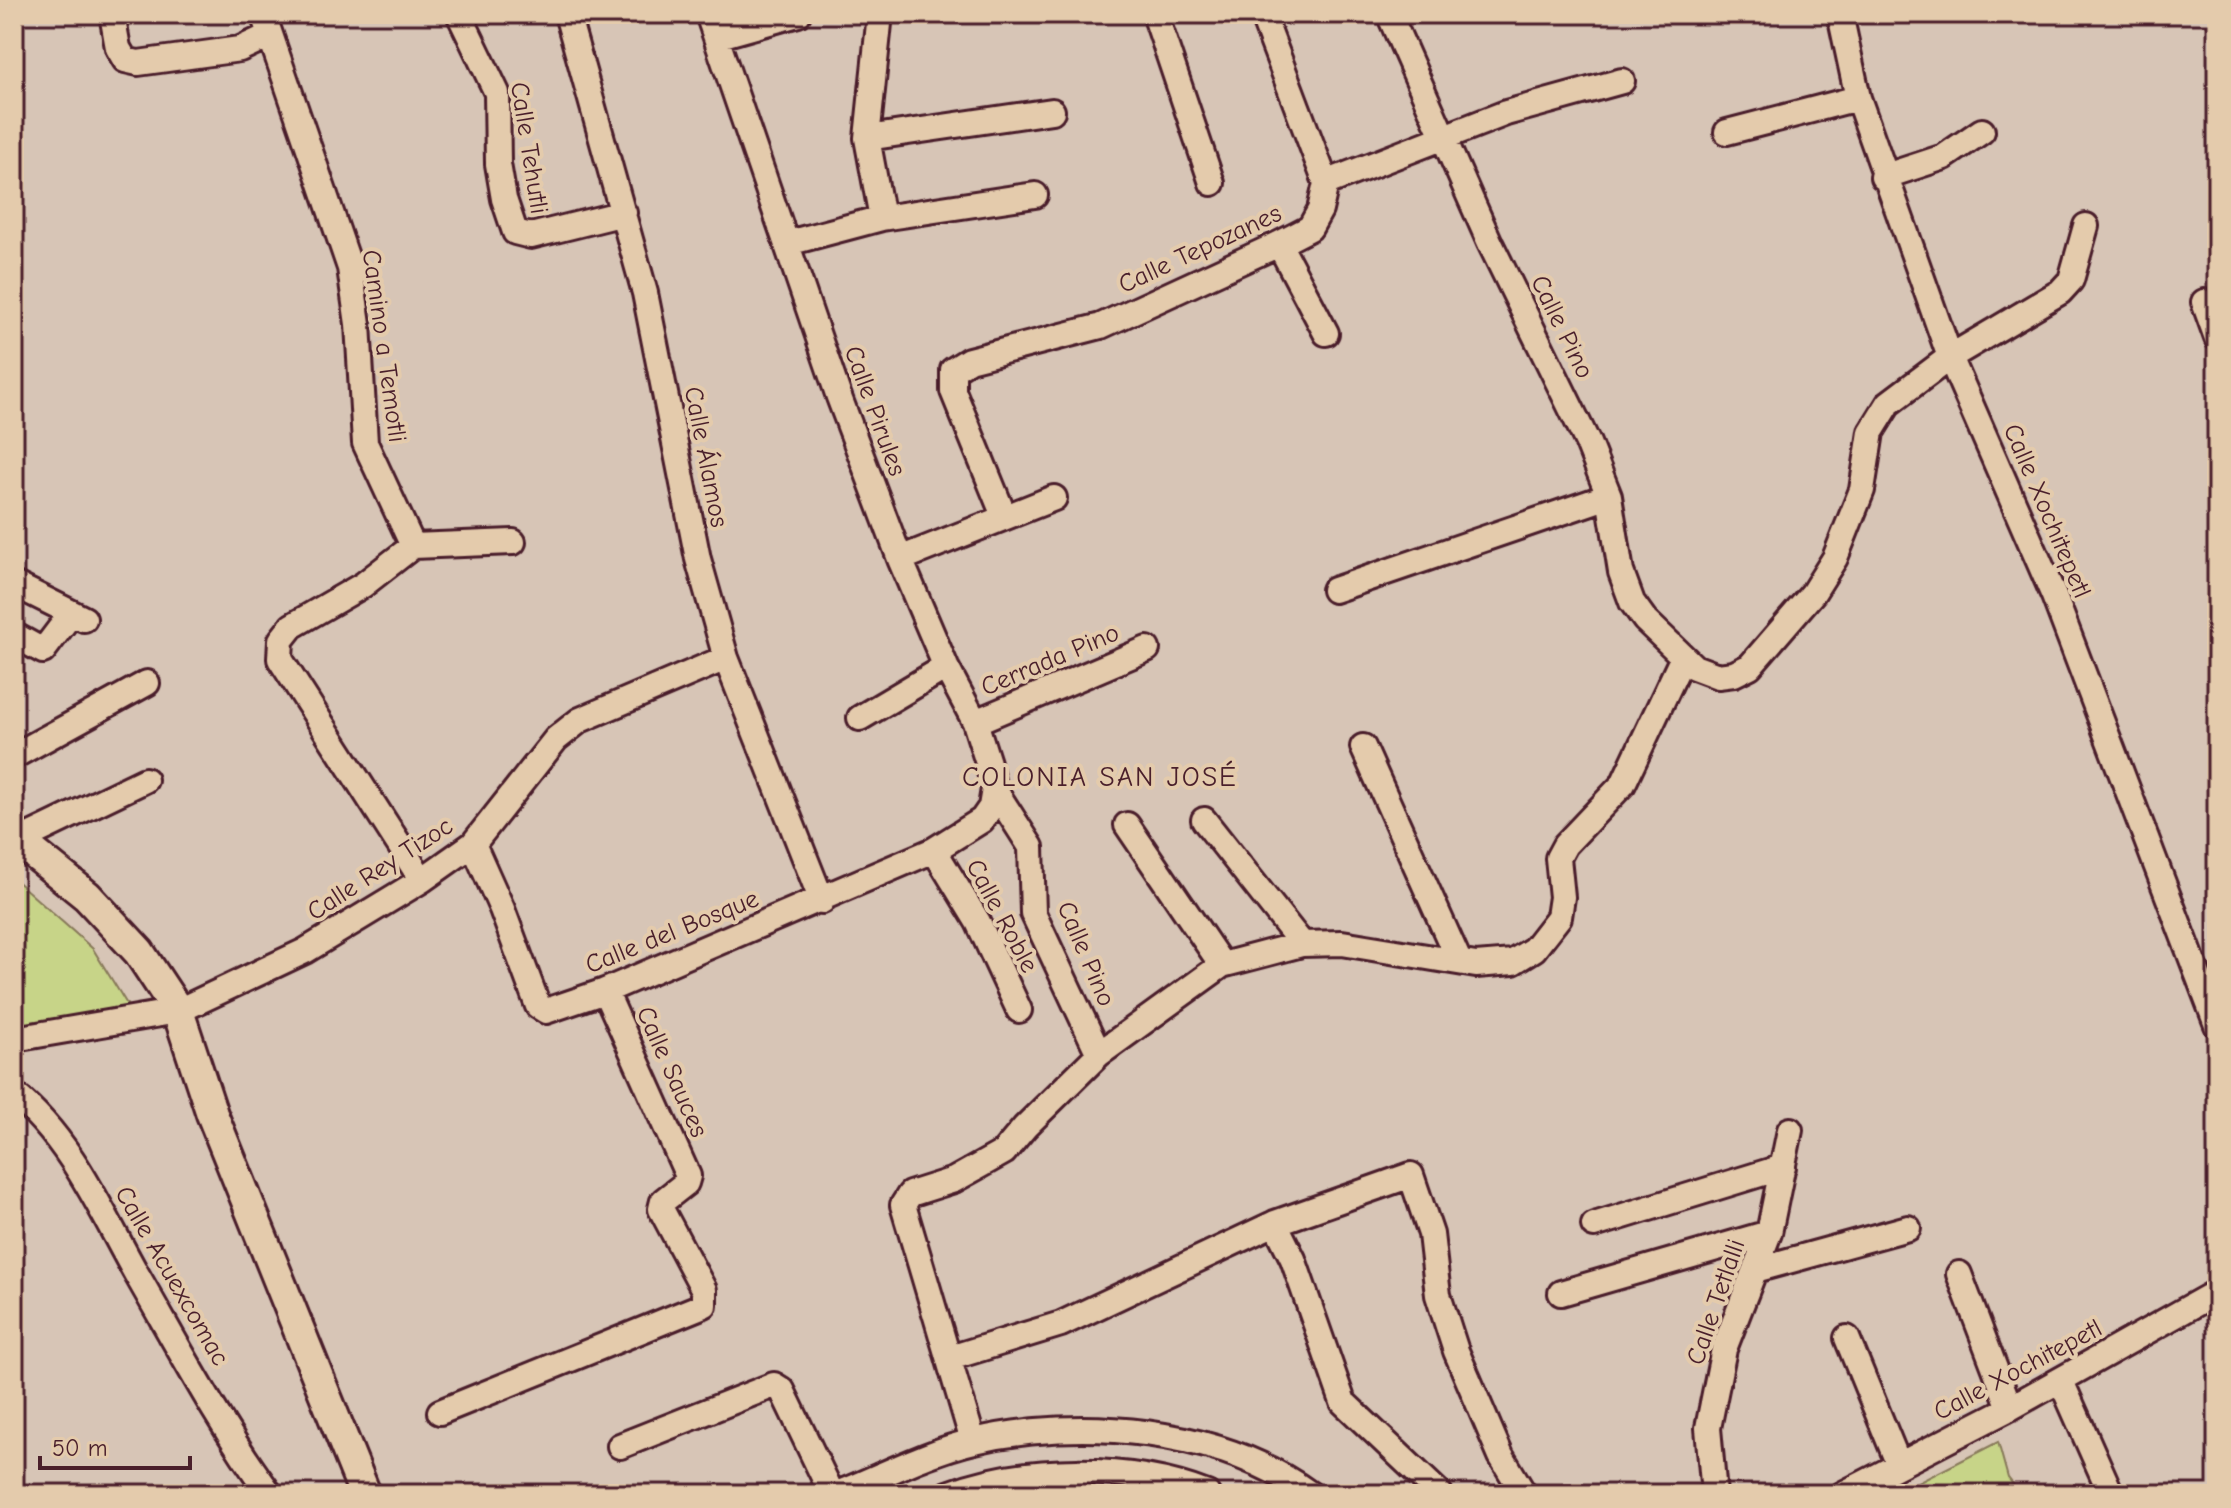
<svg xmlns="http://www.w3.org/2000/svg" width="2231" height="1508" font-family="'Comic Neue',sans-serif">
<rect width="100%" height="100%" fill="#d7c5b6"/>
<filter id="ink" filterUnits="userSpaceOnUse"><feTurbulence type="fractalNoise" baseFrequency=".0125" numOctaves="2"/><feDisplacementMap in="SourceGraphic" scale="16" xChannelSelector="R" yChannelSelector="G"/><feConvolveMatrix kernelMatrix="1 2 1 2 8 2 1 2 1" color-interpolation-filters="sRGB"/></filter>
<g filter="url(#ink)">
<path fill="#c7d488" stroke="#887a5a" stroke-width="2" d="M14 879 93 949 128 1006 14 1026Z
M1998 1442 2008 1478 2021 1494H1896Z"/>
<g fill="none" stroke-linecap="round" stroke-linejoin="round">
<g stroke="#4a1f2b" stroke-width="30">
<path id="minor" d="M112 14 118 48 125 60 138 63 240 49 270 35
M263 14 350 268 358 324 365 443 413 546
M459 14 497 93 498 164 504 199 515 232 531 236 624 213
M567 14 645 293 698 559 726 658 822 901
M880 14 867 138 882 218
M1155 14 1212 183
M1262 14 1326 183
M1389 14 1490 243 1588 443 1609 496 1621 572 1632 602 1645 620 1694 667 1718 676 1734 674 1750 666 1813 593 1835 558 1862 490 1871 432 1889 403 1950 357 2060 292 2071 280 2086 226
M1840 14 1858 98 1950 357 2054 596 2217 1025
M716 37 798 14
M1727 132 1858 98
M867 138 1052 111
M1883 177 1944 157 1982 131
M1326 183 1506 113 1622 81
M788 243 882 218 1035 195
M1279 244 1326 333
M2204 302 2217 338
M1004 516 953 391V370L969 360 1101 326 1279 244 1310 228 1320 210 1326 183
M413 546 363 585 292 626 281 640 280 659 422 880
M413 546 513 542
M900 559 1054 498
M14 584 84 619
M1334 590 1609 496
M14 635 43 651 71 614
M860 718 946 667
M975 722 1147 649
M1363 747 1459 961
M14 756 147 683
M994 789 1031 847 1033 913 1099 1054
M1204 820 1302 944
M1127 825 1222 965
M18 841 145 780
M473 844 502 909 538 1006 546 1011 605 991 934 850 982 820 991 807 994 789 988 763 975 722 946 667 900 559 839 397 708 14
M934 850 978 922 1019 1010
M14 1039 178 1011 305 951 422 880 473 844 556 739 580 720 726 658
M14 1094C71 1139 102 1213 137 1275 179 1348 220 1426 270 1494
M1275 1223 1293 1259 1343 1402 1440 1494
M1594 1225 1783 1167
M1755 1270 1908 1228
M1959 1274 2010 1408
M1561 1293 1769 1233
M1847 1338 1899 1465
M950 1358 1061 1324 1275 1223 1411 1175 1431 1234 1438 1295 1456 1351 1501 1456 1524 1494
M2061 1381 2111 1494
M440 1412 704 1305V1290L661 1209 663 1201 686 1183 688 1176 605 991
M973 1441 903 1205 910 1194 954 1180 1004 1152 1025 1127 1099 1054 1222 965 1302 944 1342 943 1476 965 1513 962 1534 949 1559 917 1562 897 1558 858 1565 845 1623 784 1682 659
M620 1446 774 1385 782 1390 832 1494
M837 1494C880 1477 930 1451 974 1441 1080 1416 1220 1428 1310 1494
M948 1494C1025 1465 1130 1464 1207 1494
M1714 1494 1708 1428 1724 1349 1769 1233 1790 1130
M1843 1494 2010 1408 2217 1292"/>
</g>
<g stroke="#4a1f2b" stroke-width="36">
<path id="major" d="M14 837 87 896 139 952 178 1011 212 1114 365 1494"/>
</g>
<use href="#minor" stroke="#e4cbac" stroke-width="24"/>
<use href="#major" stroke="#e4cbac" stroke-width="30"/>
</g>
</g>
<g text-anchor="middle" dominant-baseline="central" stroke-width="8" stroke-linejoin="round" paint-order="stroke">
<g font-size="26" fill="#4a1f2b" stroke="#e4cbac">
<text transform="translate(529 148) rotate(81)">Calle Tehutli</text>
<text transform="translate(1200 249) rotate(-25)">Calle Tepozanes</text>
<text transform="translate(1562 327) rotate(64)">Calle Pino</text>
<text transform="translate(384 346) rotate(82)">Camino a Temotli</text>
<text transform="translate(875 411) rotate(70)">Calle Pirules</text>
<text transform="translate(706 457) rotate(79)">Calle Álamos</text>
<text transform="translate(2047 511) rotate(67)">Calle Xochitepetl</text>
<text transform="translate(1050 660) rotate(-23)">Cerrada Pino</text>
<text transform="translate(380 869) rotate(-33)">Calle Rey Tizoc</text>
<text transform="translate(1002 916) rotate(62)">Calle Roble</text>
<text transform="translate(672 932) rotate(-22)">Calle del Bosque</text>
<text transform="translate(1086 954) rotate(67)">Calle Pino</text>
<text transform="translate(672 1072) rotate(66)">Calle Sauces</text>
<text transform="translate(172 1276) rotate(60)">Calle Acuexcomac</text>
<text transform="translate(1716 1302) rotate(-71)">Calle Tetlalli</text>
<text transform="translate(2018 1370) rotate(-28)">Calle Xochitepetl</text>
</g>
<g font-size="28" letter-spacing="2" fill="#4a1f2b" stroke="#e4cbac">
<text x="1100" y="777">COLONIA SAN JOSÉ</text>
</g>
</g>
<rect width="2231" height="1508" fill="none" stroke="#e4cbac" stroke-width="48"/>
<rect x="24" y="24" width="2183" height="1460" fill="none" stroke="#4a1f2b" stroke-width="3" filter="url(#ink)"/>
<path d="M40 1456v12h150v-12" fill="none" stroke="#4a1f2b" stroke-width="4"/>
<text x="52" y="1456" font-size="24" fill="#4a1f2b" stroke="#e4cbac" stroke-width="6" paint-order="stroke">50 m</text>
</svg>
